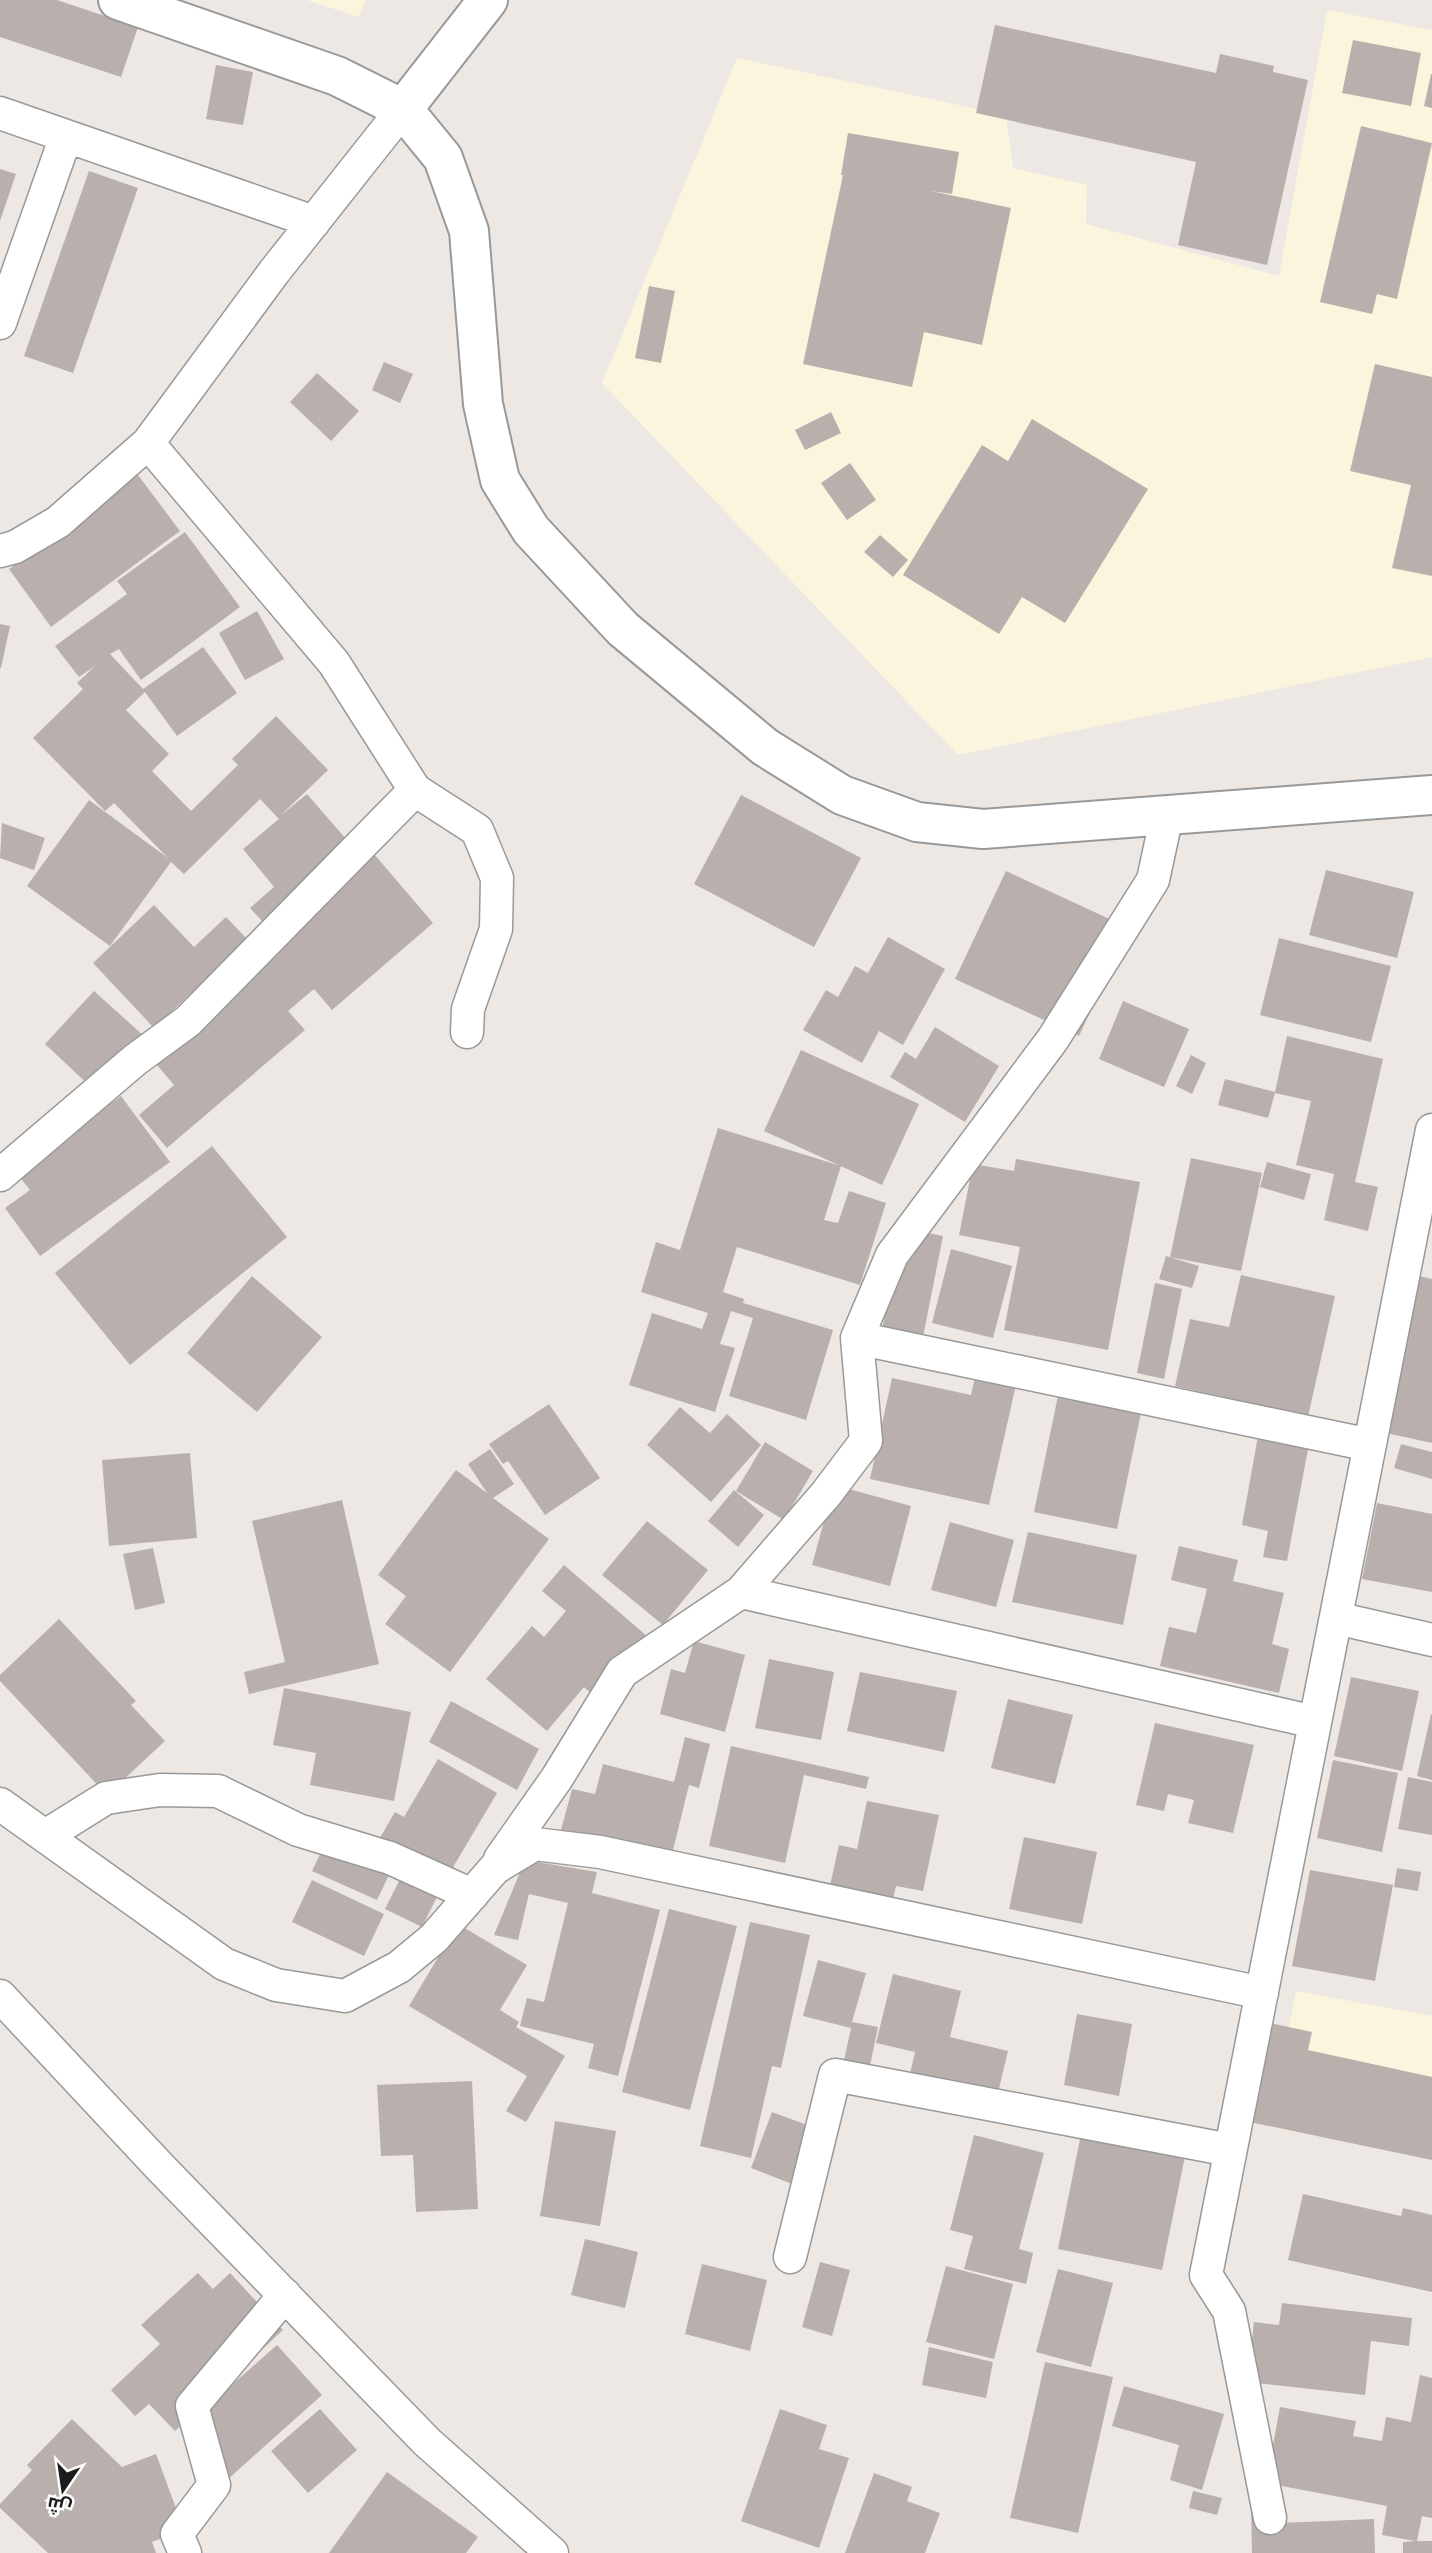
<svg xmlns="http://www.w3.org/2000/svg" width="1432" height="2553" font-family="Lato,Cairo,sans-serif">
<rect width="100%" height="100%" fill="#ede8e3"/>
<path fill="#fbf5de" d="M307 0H366L359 17Z
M1327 10 1432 30V657L958 755 602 383 737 58 1006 115 1013 168 1087 185 1086 224 1279 276Z
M1296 1991 1432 2016V2158L1269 2127Z"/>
<path fill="#b9b0ad" d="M0 0H57L138 27 121 77 0 37Z
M995 25 1216 73 1220 54 1274 66 1273 72 1308 80 1267 265 1178 245 1196 162 976 113Z
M1353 40 1421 53 1411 106 1342 93Z
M216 65 253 72 243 125 206 119Z
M1431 74H1432V108L1424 106Z
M1361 126 1432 143 1397 299 1377 294 1372 314 1320 302Z
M848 133 959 152 952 194 931 191 1011 208 982 345 924 332 912 387 803 364 843 175H841Z
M0 169 16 174 0 221Z
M89 171 138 188 73 373 24 356Z
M649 286 675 291 661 363 635 358Z
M384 362 413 374 400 403 372 390Z
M1375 364 1432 377V576L1392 568 1411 485 1350 471Z
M317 373 359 411 331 441 290 402Z
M831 412 841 433 805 450 795 430Z
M1032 419 1148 489 1065 623 1022 597 999 634 903 575 982 445 1008 461Z
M850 463 876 500 847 520 821 483Z
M138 475 180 531 51 627 9 569Z
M185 532 240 607 141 680 119 649 110 654 143 689 203 647 237 693 177 736 145 692 126 710 169 754 152 771 191 811 238 765 232 759 276 716 328 770 280 816 307 794 353 847 263 922 250 908 274 887 243 849 279 819 260 799 184 874 171 862 110 946 27 886 89 800 168 858 114 803 105 811 33 738 83 689 77 683 95 666 79 677 55 646 127 594 117 581Z
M880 535 908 560 893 577 864 552Z
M257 611 284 659 245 680 219 633Z
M0 624 10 626 1 668H0Z
M741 795 861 858 814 947 694 884Z
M2 823 45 838 34 870 0 858Z
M374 854 433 923 332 1010 314 989 288 1011 305 1030 167 1148 139 1115 174 1085 145 1051Z
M1326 870 1414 892 1397 958 1309 935Z
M1006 871 1129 928 1079 1036 955 979Z
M154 905 194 947 226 917 248 940 154 1028 93 963Z
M888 937 945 969 903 1045 879 1031 862 1063 803 1030 826 990 838 997 855 966 868 973Z
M1279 938 1391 966 1371 1042 1260 1015Z
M94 991 145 1037 95 1091 45 1044Z
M1123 1001 1189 1029 1164 1087 1099 1059Z
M935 1027 999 1066 965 1122 890 1077 905 1052 916 1059Z
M1287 1036 1383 1059 1355 1182 1378 1187 1368 1231 1324 1220 1334 1174 1296 1165 1311 1101 1275 1093 1268 1118 1218 1105 1225 1079 1275 1092Z
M801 1050 919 1104 882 1185 764 1131Z
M1191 1055 1206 1063 1192 1094 1176 1086Z
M121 1096 170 1162 40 1256 5 1208 30 1190 16 1172Z
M718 1128 841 1166 824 1220 838 1223 849 1191 886 1203 860 1285 737 1247 723 1292 744 1299 743 1303 833 1330 806 1420 729 1396 753 1318 731 1311 720 1344 735 1348 715 1412 629 1385 652 1313 702 1329 708 1313 641 1292 656 1242 680 1250Z
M212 1146 287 1237 130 1365 55 1273Z
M1191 1158 1262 1173 1241 1271 1170 1257Z
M1016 1159 1140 1182 1108 1350 1004 1330 1020 1247 959 1235 973 1164 1014 1171Z
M1267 1162 1311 1174 1304 1200 1260 1187Z
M903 1228 943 1236 920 1352 879 1344Z
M951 1249 1012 1266 993 1338 932 1323Z
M1166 1256 1199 1266 1192 1288 1159 1279Z
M1411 1274 1432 1279V1443L1377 1431Z
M1241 1275 1335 1296 1305 1430 1273 1424 1277 1409 1175 1386 1190 1319 1229 1327Z
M252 1276 322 1337 257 1412 187 1353Z
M1155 1283 1182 1289 1164 1379 1137 1373Z
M978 1363 1019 1371 989 1505 870 1479 892 1378 971 1395Z
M1060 1386 1143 1403 1117 1529 1034 1512Z
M549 1404 600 1478 545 1515 508 1461 503 1464 489 1444Z
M680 1407 710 1433 727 1414 761 1445 711 1502 647 1445Z
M1258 1436 1309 1444 1287 1561 1263 1557 1268 1531 1242 1525Z
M765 1442 813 1471 784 1520 736 1491Z
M1401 1444 1432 1452V1479L1394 1468Z
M490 1449 514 1484 493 1498 549 1539 450 1672 385 1624 406 1596 378 1575 456 1470 487 1493 468 1464Z
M190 1453 197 1538 109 1546 102 1460Z
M834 1485 911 1506 890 1586 812 1565Z
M734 1490 764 1515 738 1547 708 1521Z
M342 1500 379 1664 249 1694 244 1672 285 1662 252 1521Z
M1377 1503 1432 1514V1592L1362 1579Z
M647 1521 708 1570 663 1625 602 1575Z
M950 1522 1014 1540 996 1607 931 1590Z
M1028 1532 1137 1555 1123 1625 1012 1602Z
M1179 1546 1238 1560 1233 1581 1284 1593 1272 1644 1289 1649 1279 1693 1160 1666 1169 1627 1196 1633 1207 1589 1171 1580Z
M153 1548 165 1603 135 1610 123 1554Z
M564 1565 647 1636 595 1697 584 1687 547 1731 486 1679 532 1626 544 1637 566 1611 542 1591Z
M59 1619 136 1701 131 1705 165 1741 107 1795 0 1681V1675Z
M694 1641 745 1655 725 1732 660 1714 671 1669 685 1673Z
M769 1659 834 1672 821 1740 755 1728Z
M860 1672 957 1691 944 1752 847 1731Z
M1351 1677 1419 1691 1402 1771 1334 1756Z
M284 1688 411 1712 394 1801 310 1785 316 1753 273 1745Z
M1008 1699 1073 1715 1055 1784 991 1768Z
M451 1701 539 1749 517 1790 429 1742Z
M1431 1714H1432V1780L1417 1776Z
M1155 1723 1254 1745 1233 1833 1188 1823 1194 1800 1168 1794 1164 1811 1136 1805Z
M685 1737 710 1744 699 1788 689 1785 671 1858 561 1830 572 1789 595 1794 603 1764 674 1782Z
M731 1746 869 1777 866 1789 804 1775 785 1863 709 1846Z
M438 1759 497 1793 446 1879 378 1841 395 1812 404 1817Z
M1333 1760 1398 1773 1382 1852 1317 1838Z
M1408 1777 1432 1782V1835L1398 1829Z
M867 1801 939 1815 923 1891 896 1886 890 1912 827 1899 839 1845 857 1849Z
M1024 1837 1097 1852 1082 1924 1009 1909Z
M325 1844 390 1873 377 1900 312 1871Z
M525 1860 597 1872 592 1893 660 1910 618 2076 588 2068 594 2044 520 2026 527 1998 544 2002 568 1903 529 1894 518 1940 494 1935Z
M1397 1868 1421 1872 1418 1891 1394 1887Z
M1310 1870 1393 1885 1375 1981 1292 1966Z
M403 1873 440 1891 422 1927 385 1909Z
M312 1880 384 1914 364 1956 292 1922Z
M669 1909 737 1926 690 2110 622 2092Z
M750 1922 810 1935 781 2068 772 2066 751 2158 700 2146Z
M458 1924 527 1965 500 2010 519 2022 516 2027 565 2056 526 2122 506 2111 527 2076 409 2006Z
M818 1960 866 1973 852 2022 878 2027 870 2066 844 2060 851 2028 803 2016Z
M893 1974 961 1991 950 2037 1008 2051 996 2101 909 2078 915 2052 876 2043Z
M1077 2014 1132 2024 1119 2096 1064 2085Z
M1261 2021 1312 2032 1308 2050 1432 2077V2160L1240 2120Z
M472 2081 478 2209 416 2212 413 2155 381 2156 377 2085Z
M772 2112 818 2129 797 2186 751 2168Z
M555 2121 616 2131 600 2226 540 2216Z
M1082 2129 1186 2151 1162 2270 1058 2249Z
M974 2135 1044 2153 1019 2249 1033 2253 1026 2284 964 2269 973 2236 950 2230Z
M1303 2194 1401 2216 1403 2208 1432 2215V2292L1288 2260Z
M585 2239 638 2252 625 2308 571 2295Z
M820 2262 850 2270 832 2336 802 2327Z
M702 2264 767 2280 750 2351 685 2334Z
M946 2266 1013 2284 994 2359 926 2342Z
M1058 2269 1113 2283 1091 2367 1036 2352Z
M198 2273 213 2289 230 2273 283 2330 175 2431 149 2404 135 2416 111 2390 160 2344 141 2325Z
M1282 2303 1412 2318 1409 2346 1371 2341 1365 2395 1247 2382 1254 2322 1279 2325Z
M277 2345 322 2395 227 2480 182 2429Z
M929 2347 993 2362 986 2398 922 2385Z
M1045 2362 1113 2377 1078 2533 1010 2518Z
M1420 2375 1432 2378V2518L1422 2516 1417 2541H1432V2553H1403V2542L1415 2541 1382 2535 1387 2506 1266 2483 1280 2407 1356 2421 1353 2436 1382 2441 1386 2417 1411 2422Z
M1124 2386 1224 2414 1202 2490 1170 2480 1179 2445 1112 2426Z
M320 2409 357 2450 308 2493 271 2451Z
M780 2409 827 2425 819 2449 849 2458 819 2548 741 2521Z
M72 2419 122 2467 156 2454 184 2530 152 2542 156 2553H48L0 2508V2504L32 2470 27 2465Z
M387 2472 478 2537 466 2553H329Z
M874 2473 912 2487 907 2501 940 2513 925 2553H845Z
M1193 2491 1222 2498 1217 2515 1189 2508Z
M1279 2507 1280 2523 1374 2519 1375 2553H1252L1251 2508Z"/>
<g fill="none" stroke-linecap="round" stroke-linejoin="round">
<g stroke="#999" stroke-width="35">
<path id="minor" d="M0 113 314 222
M0 323 66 136
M148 443 334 663 415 790 477 830 497 878 496 929 468 1009 467 1032
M0 551 15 547 58 522 148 443 274 272 403 109
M0 1175 135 1060 188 1021 415 790
M857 1338 1370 1445
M741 1592 1315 1722
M1336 1618 1432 1640
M0 1804 224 1964 276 1985 345 1996 399 1967 434 1938 495 1868 535 1844 600 1852 1262 1993
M45 1836 106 1798 160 1790 218 1791 298 1830 390 1858 472 1895
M500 1859 557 1778 622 1672 741 1592 826 1494 866 1441 857 1338 892 1255 1053 1039 1153 880 1167 815
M0 1996 160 2167 427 2442 552 2553
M790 2257 835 2075 1230 2150
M1270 2518 1229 2311 1206 2275 1432 1130
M185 2553 177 2534 214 2485 192 2406 285 2295"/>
</g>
<g stroke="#999" stroke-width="42">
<path id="tertiary" d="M118 0 337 76 403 109 443 158 469 231 483 404 500 480 531 530 623 629 765 747 842 795 917 822 983 829 1432 795
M403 109 488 0"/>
</g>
<use href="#minor" stroke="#fff" stroke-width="32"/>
<use href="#tertiary" stroke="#fff" stroke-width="38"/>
</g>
<g transform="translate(63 2490) rotate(193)" stroke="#ffffff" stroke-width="5" paint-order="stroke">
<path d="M0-5L12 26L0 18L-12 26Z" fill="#1c1c1c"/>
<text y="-10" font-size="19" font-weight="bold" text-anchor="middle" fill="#1c1c1c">ش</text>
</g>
</svg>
